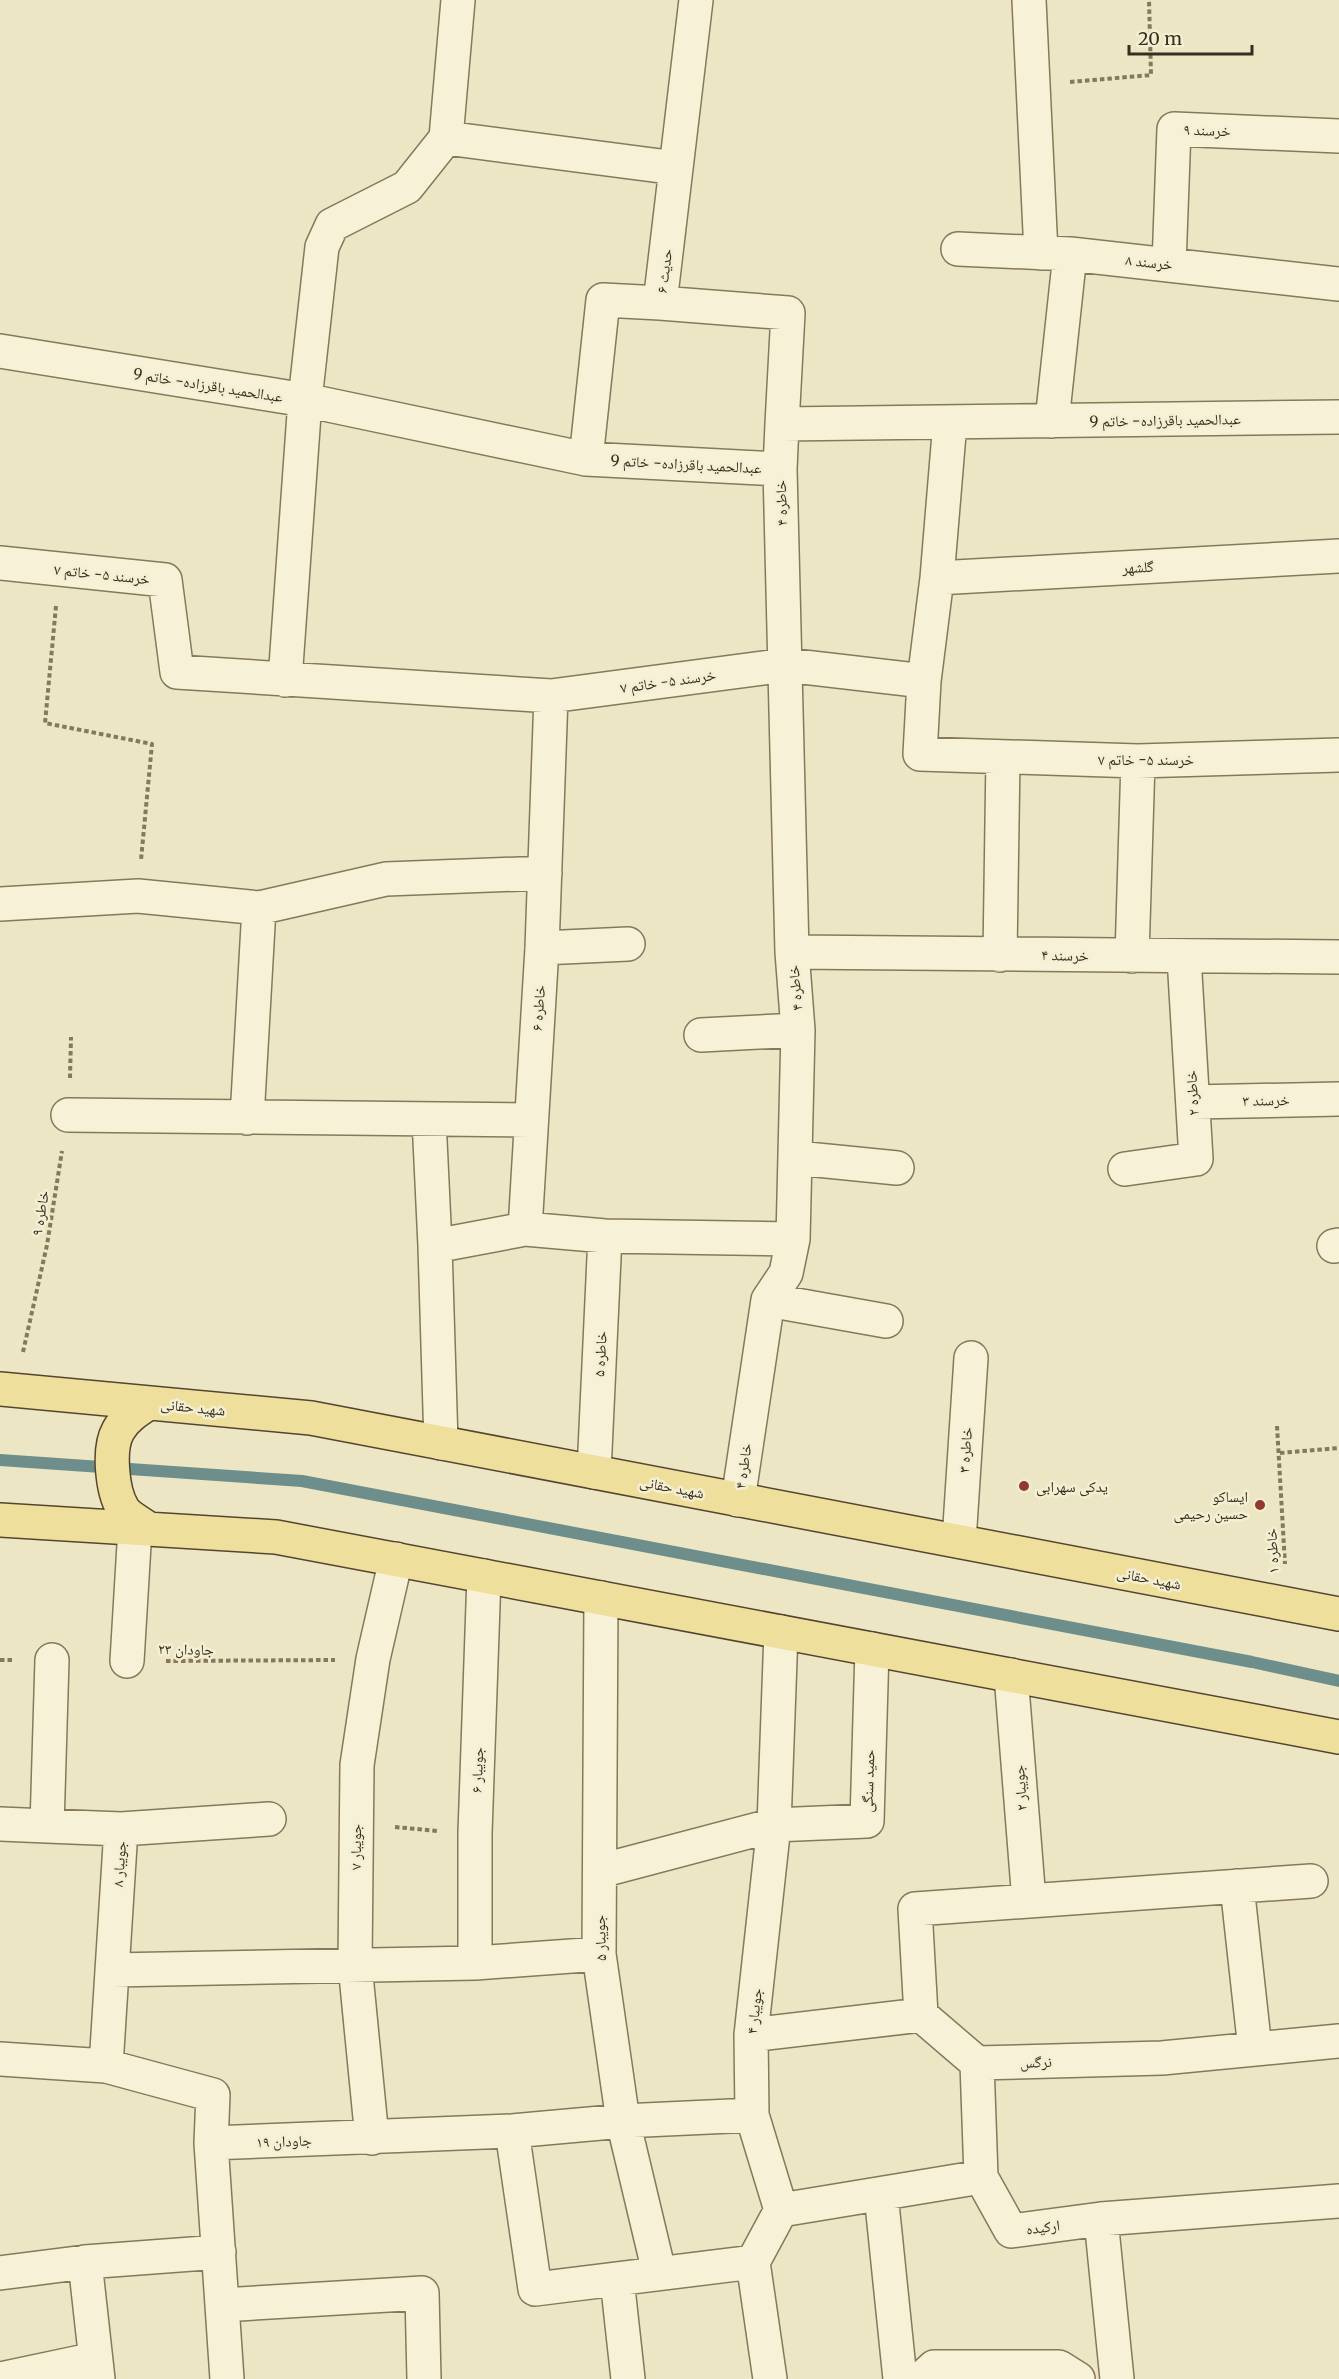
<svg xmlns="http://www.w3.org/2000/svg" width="1339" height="2379" font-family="Merriweather,'Noto Naskh Arabic',serif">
<rect width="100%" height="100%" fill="#ece6c4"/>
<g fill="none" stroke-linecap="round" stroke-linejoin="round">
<path stroke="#6d8e8a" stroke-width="12" d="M0 1460 302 1481 1252 1662 1339 1681"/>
<g stroke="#86785b" stroke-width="36">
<path id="minor" d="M696 0 660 303 788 313 782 424
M1029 0 1041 253
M446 138 458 0
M958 249 1070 254 1339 284
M1169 265 1174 129 1339 136
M0 351 305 400 586 459 780 469 782 424 1339 417
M1052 421 1070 254
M586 459 603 300 660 303
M0 563 165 580 177 672 551 696 786 665 924 681 920 754 1138 761 1339 755
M937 578 1339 556
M285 680 305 400 322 247 332 225 407 187 446 138 676 168
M924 681 937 578 950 422
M0 904 138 896 259 908 247 1118
M259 908 386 879 545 873
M542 948 628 944
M792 952 1339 957
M1000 955 1003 757
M1132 956 1138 761
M701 1035 798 1030
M1193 1102 1339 1099
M68 1115 531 1120
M429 1119 435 1246
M797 1158 897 1168
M1125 1169 1196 1159 1184 957
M525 1229 605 1236 793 1239
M1334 1246 1339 1245
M768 1300 886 1321
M441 1443 435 1246 525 1229 542 948 551 696
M594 1472 605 1236
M738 1500 768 1300 786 1273 793 1239 798 1030 792 952 780 469
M959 1541 971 1358
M601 1598 599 1954 623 2121 659 2272
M52 1660 47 1826 121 1829 106 2066
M127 1661 135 1528
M1011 1675 1029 1901
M0 1824 47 1826
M121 1829 269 1819
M600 1871 774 1825 867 1821 872 1649
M1237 1886 1255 2049
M475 1963V1833L484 1576
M112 1970 475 1963 599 1954
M921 2015 915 1909 1311 1881
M751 2035 921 2015 977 2063 1162 2058 1339 2041
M0 2059 106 2066 213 2095 211 2143 512 2131 623 2121 752 2115
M977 2063 981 2177
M512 2131 535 2289 753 2262
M372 2138 355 1965 357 1765 373 1659 396 1559
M211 2143 227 2379
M881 2194 900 2379
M781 2210 981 2177 1011 2231 1101 2219 1339 2201
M1101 2219 1117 2379
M85 2262 219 2252
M0 2273 85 2262 98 2379
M617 2279 628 2379
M222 2305 422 2293 424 2379
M1 2379 95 2359
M770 2379 753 2262 781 2210 752 2115 751 2035 774 1825 781 1632
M921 2379 934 2367H1059L1078 2379"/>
</g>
<g stroke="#54452f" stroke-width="36">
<path id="major" d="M0 1389 311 1418 1339 1614
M0 1520 276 1537 1339 1737
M149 1529C141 1523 128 1517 123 1509 112 1491 108 1449 118 1431 125 1418 138 1410 149 1403"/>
</g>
<path stroke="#86785b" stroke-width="4" stroke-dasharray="4.5 3" stroke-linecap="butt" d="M1070 82 1151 75 1149 0
M56 606 45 723 152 744 141 860
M70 1078 71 1037
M23 1352 47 1245 62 1151
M1277 1426 1285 1564
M1280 1453 1339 1448
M0 1660H14
M166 1661 335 1660
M395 1827 438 1831"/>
<use href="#minor" stroke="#f7f2d7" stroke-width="33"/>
<use href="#major" stroke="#eedf9d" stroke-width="33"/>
</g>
<g fill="#933a2e" stroke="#f4efd3" stroke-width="2">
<circle cx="1024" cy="1486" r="6"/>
<circle cx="1260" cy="1505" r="6"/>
</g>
<g text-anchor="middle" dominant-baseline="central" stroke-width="5" stroke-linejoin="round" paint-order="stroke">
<g font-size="15" fill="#372e1f" stroke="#f4efd3">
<text transform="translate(1207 130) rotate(2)">خرسند ۹</text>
<text transform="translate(1149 262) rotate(6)">خرسند ۸</text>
<text transform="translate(664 271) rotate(-83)">حدیث ۶</text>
<text transform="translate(208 385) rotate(9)">عبدالحمید باقرزاده- خاتم 9</text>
<text transform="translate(1165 420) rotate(-1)">عبدالحمید باقرزاده- خاتم 9</text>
<text transform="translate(686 464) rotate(3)">عبدالحمید باقرزاده- خاتم 9</text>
<text transform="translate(781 503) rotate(-92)">خاطره ۴</text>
<text transform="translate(1138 567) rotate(-3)">گلشهر</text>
<text transform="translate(102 574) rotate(6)">خرسند ۵- خاتم ۷</text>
<text transform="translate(668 681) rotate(-8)">خرسند ۵- خاتم ۷</text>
<text x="1146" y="759">خرسند ۵- خاتم ۷</text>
<text transform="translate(1065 955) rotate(1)">خرسند ۴</text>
<text transform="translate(795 988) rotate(-95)">خاطره ۴</text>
<text transform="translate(538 1008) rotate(-86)">خاطره ۶</text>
<text transform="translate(1192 1093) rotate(-93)">خاطره ۲</text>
<text transform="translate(1266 1100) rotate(-1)">خرسند ۳</text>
<text transform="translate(40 1213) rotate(-81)">خاطره ۹</text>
<text transform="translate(600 1354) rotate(-87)">خاطره ۵</text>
<text transform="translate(193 1407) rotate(6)">شهید حقانی</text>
<text transform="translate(965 1450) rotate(-86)">خاطره ۳</text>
<text transform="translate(743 1466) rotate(-82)">خاطره ۴</text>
<text transform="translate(672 1487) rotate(11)">شهید حقانی</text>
<text transform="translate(1272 1551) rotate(-93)">خاطره ۱</text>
<text transform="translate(1149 1578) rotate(11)">شهید حقانی</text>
<text transform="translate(186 1649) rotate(1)">جاودان ۲۳</text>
<text transform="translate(477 1770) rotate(-88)">جویبار ۶</text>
<text transform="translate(868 1781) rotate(-88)">حمید سنگی</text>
<text transform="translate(1020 1788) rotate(-94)">جویبار ۲</text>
<text transform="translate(355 1847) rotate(-90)">جویبار ۷</text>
<text transform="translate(119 1864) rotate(-86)">جویبار ۸</text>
<text transform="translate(600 1938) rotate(-92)">جویبار ۵</text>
<text transform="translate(754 2011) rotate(-84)">جویبار ۴</text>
<text transform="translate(1036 2062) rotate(-2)">نرگس</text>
<text transform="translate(284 2141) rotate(-2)">جاودان ۱۹</text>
<text transform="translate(1043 2227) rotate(-7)">ارکیده</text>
</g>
<g font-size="15" fill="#372e1f" stroke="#f4efd3" text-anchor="start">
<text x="1036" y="1486">یدکی سهرابی</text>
<text x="1248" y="1496" text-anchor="end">ایساکو<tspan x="1248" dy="17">حسین رحیمی</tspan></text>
</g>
</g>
<path d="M1129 45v9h123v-9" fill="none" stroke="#372e1f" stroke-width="3"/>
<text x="1138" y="45" font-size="18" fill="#372e1f" stroke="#f4efd3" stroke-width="4.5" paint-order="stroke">20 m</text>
</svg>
